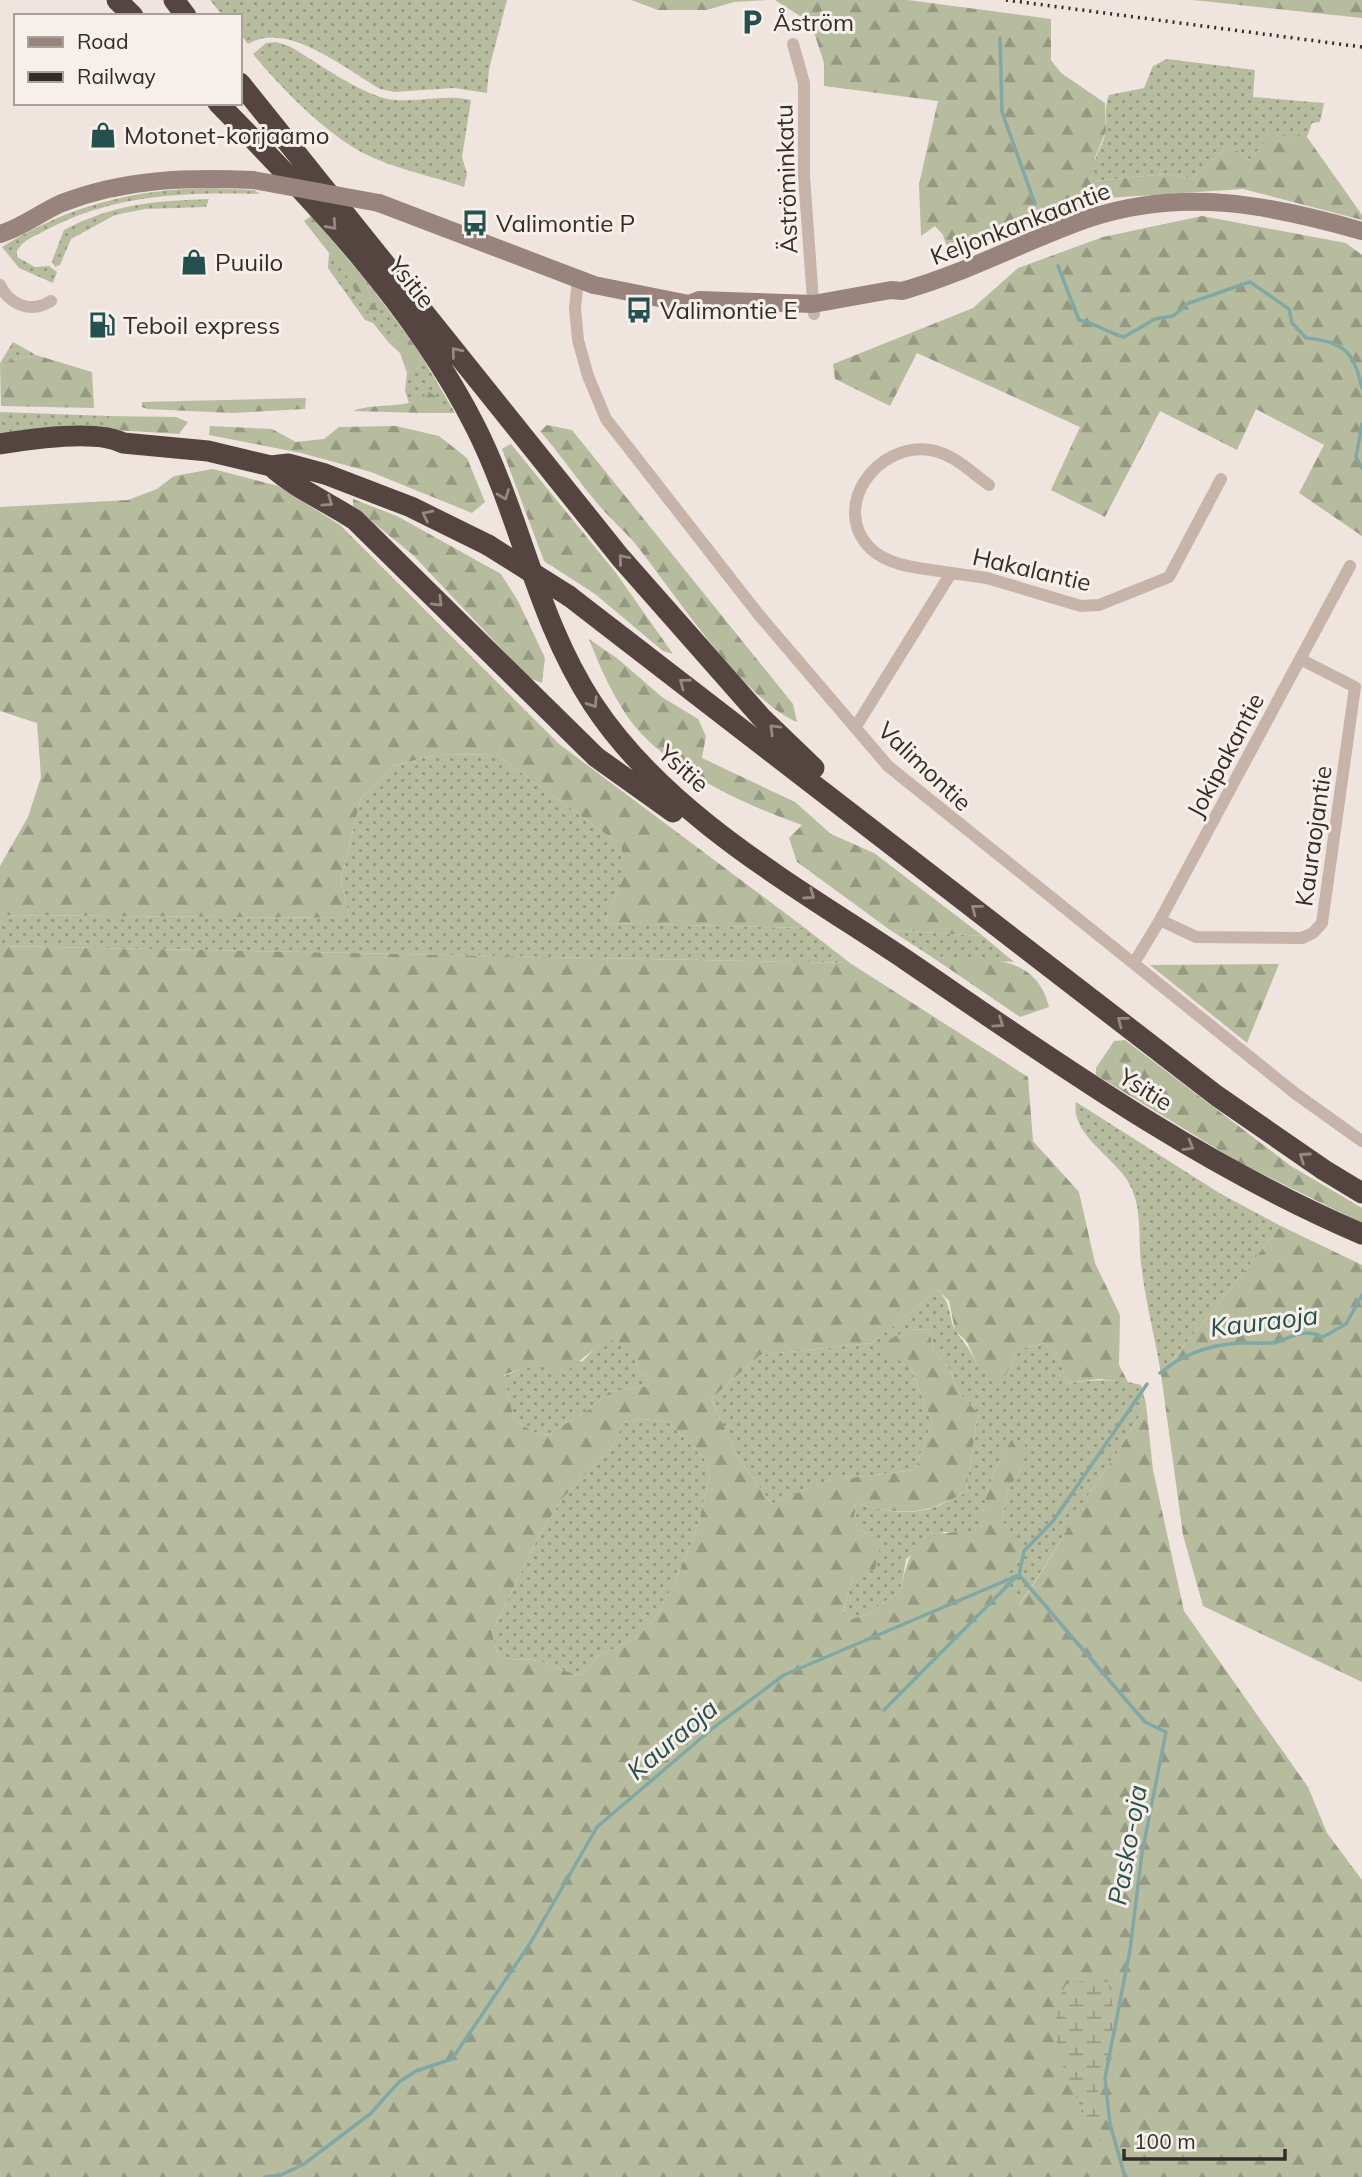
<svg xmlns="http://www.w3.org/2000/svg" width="1362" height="2177" font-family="Mulish,sans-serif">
<defs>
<pattern id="grass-dots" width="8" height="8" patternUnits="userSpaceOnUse" patternTransform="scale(1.75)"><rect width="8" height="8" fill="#b7bc9f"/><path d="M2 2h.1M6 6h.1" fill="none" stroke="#969982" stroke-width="1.8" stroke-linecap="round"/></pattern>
<pattern id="forest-firs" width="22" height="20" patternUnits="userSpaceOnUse" patternTransform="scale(1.75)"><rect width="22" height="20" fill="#b7bc9f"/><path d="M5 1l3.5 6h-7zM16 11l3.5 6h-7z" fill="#969982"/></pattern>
<pattern id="wetland-marsh" width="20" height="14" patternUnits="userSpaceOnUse" patternTransform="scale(1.75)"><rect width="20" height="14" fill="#b7bc9f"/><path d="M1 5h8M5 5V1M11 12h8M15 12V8" fill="none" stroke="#969982"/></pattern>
</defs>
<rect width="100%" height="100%" fill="#efe5de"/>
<path fill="url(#grass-dots)" d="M210 0H507L489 69 487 93 454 88 394 92 380 89C345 69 287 20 248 44L240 34V16H223Z
M276 42 289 46C316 61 364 98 395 100 421 102 445 94 471 100L462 157 467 174 464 187C435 177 404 171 376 159 332 141 283 90 253 54L266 43Z
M1167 59 1255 70 1253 97 1324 103 1320 122 1312 123 1307 137 1269 136 1250 160 1229 145 1192 179 1166 174 1094 181C1088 161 1105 147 1106 128 1107 117 1104 106 1109 95L1144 88 1153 66Z
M210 188 254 190 260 194C185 192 116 194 48 229 37 235 22 240 17 251V257L35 267 49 266 57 272 53 283 19 268 2 247C67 206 134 189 210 188Z
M209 199 206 207 145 209 115 215 71 239 60 265 55 267 52 261 64 230C113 204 154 201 209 199Z
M329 253 380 312 371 300 365 279 404 331 389 343 373 323 365 320 328 268Z
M13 342 36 355 0 363Z
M421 355 455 413H424L439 410 422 399 409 403 405 391 407 373 418 368Z
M0 412 109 416 114 430 0 436Z
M496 754 622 846V879L605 923 805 928 850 963 0 946V915L349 918 341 879 361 798 393 766 435 755Z
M890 930 983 936 1014 962 932 957Z
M1076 1102 1221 1194 1281 1226 1161 1374C1155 1337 1145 1300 1141 1263 1138 1235 1143 1205 1127 1180 1112 1156 1070 1133 1076 1102Z
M938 1290C954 1307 947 1317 956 1331 964 1343 972 1352 978 1366L1006 1375 1019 1349 1045 1343 1060 1362 1067 1383C1093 1380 1116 1378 1141 1385L1146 1404C1130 1435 1111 1462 1091 1491 1066 1529 1045 1569 1018 1606L1004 1577 1002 1520 1008 1491 1024 1463 1012 1439C992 1469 984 1496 981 1532H944L906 1559 901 1590 868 1614 851 1619 843 1613 852 1579 873 1536 859 1530 854 1520 856 1503C903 1516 923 1517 966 1492L978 1413 958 1392 950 1370 934 1352 929 1330 910 1329 892 1341 910 1367 932 1421 915 1470 826 1481 772 1504 739 1459 711 1399 760 1355 872 1343Z
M612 1340 631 1345 639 1372 647 1377 649 1386 609 1392 590 1409 547 1435 533 1432 514 1419 504 1376 523 1368 583 1361 599 1344Z
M642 1419 668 1422 704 1458 710 1476 697 1528 675 1582 654 1620 635 1639 598 1656 581 1675C564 1673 550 1662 533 1660 517 1658 511 1663 497 1653L492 1632 541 1531 563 1498 612 1447 624 1422Z"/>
<path fill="url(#forest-firs)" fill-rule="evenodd" d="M631 0H767L734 2 707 10H658Z
M775 0H908L1051 19V60L1061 73 1105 103 1106 131 1095 158 1094 181 1166 174 1192 179 1229 145 1250 160 1269 135 1307 137 1362 215V220L1243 189 1107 198 974 246 951 259 943 235 935 226 921 236 919 184 938 101 824 86V63L811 23Z
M1193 0H1362V18Z
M311 216 365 279 371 300 380 312 377 316 365 310 347 276 304 221Z
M1202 216 1346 243 1362 255V536L1299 493 1324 445 1256 409 1237 450 1160 411 1105 517 1051 490 1080 427 917 353 890 406 835 379 833 364 973 308 1018 268 1103 237Z
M404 331 421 355 418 368 407 373 400 353 389 343Z
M36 355 92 372 94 408 1 406 0 363Z
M429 392 435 396 439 411 424 413 353 411C377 401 409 412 429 392Z
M306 398 305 409 233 413 147 409 142 407V402Z
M109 416 176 417 188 422 179 434 114 430Z
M547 425 572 430 793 704 797 722C742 699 672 589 633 541 621 528 608 516 596 502 577 479 560 454 540 431Z
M210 426 272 429 296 442 324 439 339 427 396 426 439 436 467 458 485 502 472 513 371 472 301 453 209 435Z
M511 444 616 573 673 654 663 651 595 594 544 561 502 449Z
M213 469 278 486 340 525 559 744 805 928 605 923 622 879V846L496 754 435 755 393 766 361 798 341 879 349 918 0 915V866L28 817 41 777 37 723 0 711V507L128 500 157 489 174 476Z
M353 499 397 516 501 574 518 601 545 658 542 683 529 678 413 555 353 506Z
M589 639 618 659 662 697 698 719 706 736 702 758 795 802 831 834 874 853 983 936 890 930 797 862 789 838 802 825C743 804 664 769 627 716 611 692 599 665 589 639Z
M0 946 850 963 1028 1077 1033 1141 1079 1192 1095 1263 1120 1315 1119 1365 1128 1382 1099 1379 1067 1383 1060 1362 1045 1343 1019 1349 1006 1375 994 1381 978 1366 967 1342 955 1330 949 1301 938 1290 872 1343 760 1355 711 1399 739 1459 772 1504 825 1481 915 1470 932 1421 910 1367 876 1346 910 1329 929 1330 934 1352 950 1370 958 1392 978 1413 966 1492C923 1516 903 1516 856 1503L854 1519 859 1530 873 1536 880 1547 875 1569 852 1579 843 1612 851 1619 868 1614 901 1590C911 1534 928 1532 981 1531 984 1496 992 1469 1012 1439L1025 1444 1024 1463 1008 1491 1002 1520 1024 1549 1004 1577 1019 1605C1046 1569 1066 1528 1091 1491 1111 1462 1130 1435 1146 1404L1153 1470 1184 1611 1308 1787 1327 1833 1362 1880V2177H0ZM612 1340 631 1346 639 1372 647 1377 649 1386 609 1392 590 1409 547 1435 533 1432 514 1419 504 1375C527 1366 541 1363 564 1373 581 1362 593 1346 612 1340ZM642 1419 668 1422 704 1458 710 1476 697 1528 675 1582 654 1620 635 1639 598 1656 581 1675C564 1673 550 1662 533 1660 518 1658 511 1663 497 1653L492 1632 541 1531 563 1498 612 1447 624 1422Z
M932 957C980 960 1035 950 1049 1007L1020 1017Z
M1279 964 1247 1043 1150 965Z
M1125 1040 1291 1166 1362 1208V1223L1240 1163 1096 1075V1068L1114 1041Z
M1281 1226 1362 1265V1682L1203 1606 1183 1535 1161 1374Z"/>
<path fill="url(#wetland-marsh)" d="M1107 1976 1119 2039 1097 2072 1101 2143C1075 2095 1037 2038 1066 1984Z"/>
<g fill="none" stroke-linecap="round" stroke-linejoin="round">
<path stroke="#80a9a5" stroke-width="3.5" d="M1000 38 1002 112 1035 204
M1058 266 1079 320C1096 323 1107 333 1124 337L1155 319 1173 316 1189 303 1250 282 1289 309 1292 323 1306 338C1344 342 1354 351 1362 388
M1362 424 1356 457 1362 468
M1160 1373C1183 1354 1209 1345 1239 1343 1251 1342 1266 1345 1277 1342 1296 1336 1303 1328 1323 1337L1346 1324 1362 1295
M1019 1575 1145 1722 1166 1732 1142 1853 1130 1950 1105 2078 1110 2124 1125 2177
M1019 1575 1024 1551 1053 1521 1147 1384
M884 1710 1017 1576
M265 2177 281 2175 304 2164 370 2114 399 2082 416 2071 452 2059 531 1942 597 1827 713 1728 784 1675 1019 1575"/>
<path stroke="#c6b4ab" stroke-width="12" d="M793 44 804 83V176L814 314
M578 280 575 308 578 340 588 376 606 419 759 615 888 766 1296 1094 1362 1141
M0 285C10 306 32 313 51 301
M951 573C926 568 890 568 870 548 830 507 877 442 930 450 952 453 971 472 989 485
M855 728 951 573 987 578 1081 606 1099 605 1169 577 1221 479
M1160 920 1196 937 1302 938 1313 933 1322 923 1355 687 1300 659
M1134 963 1160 920 1350 566"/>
<path stroke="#99837d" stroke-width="18" d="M379 203 594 285 689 304 697 309
M0 234C21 228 41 212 62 203 124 179 187 177 253 180
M689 304 699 300 813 304 891 290 902 291C967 273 1026 240 1090 218 1184 187 1271 205 1362 231"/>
<path stroke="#544541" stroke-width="21" d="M117 0 133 16
M174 0 186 16
M240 83 620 557 761 717 814 768
M218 103C314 201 414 305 476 428 521 518 537 619 593 704 666 815 797 887 906 960 1053 1060 1198 1164 1362 1234
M0 444C30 439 97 429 123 443L208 451 271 466 288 464 325 474 411 507 488 545
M271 466C293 487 328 502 355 520L596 757 673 812
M569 596 1217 1096 1324 1170 1362 1193"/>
<path stroke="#352b29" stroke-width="3.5" stroke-dasharray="2 5" stroke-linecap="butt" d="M1006 0 1362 47"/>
<path stroke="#99837d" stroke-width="18" d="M253 180 379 203"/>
<path stroke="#544541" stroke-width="21" d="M488 545 569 596"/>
</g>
<defs><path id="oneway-chevron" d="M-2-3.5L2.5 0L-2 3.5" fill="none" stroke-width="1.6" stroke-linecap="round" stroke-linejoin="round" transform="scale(1.75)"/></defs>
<g stroke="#958984">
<use href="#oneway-chevron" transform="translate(332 225) rotate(48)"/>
<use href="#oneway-chevron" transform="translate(456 352) rotate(-129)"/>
<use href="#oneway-chevron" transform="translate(504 495) rotate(69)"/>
<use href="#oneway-chevron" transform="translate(328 502) rotate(34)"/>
<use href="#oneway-chevron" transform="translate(427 515) rotate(-154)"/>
<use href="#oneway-chevron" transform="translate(623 559) rotate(-130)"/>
<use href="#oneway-chevron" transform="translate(438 602) rotate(45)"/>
<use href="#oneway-chevron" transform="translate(684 683) rotate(-143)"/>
<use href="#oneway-chevron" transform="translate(593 703) rotate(57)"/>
<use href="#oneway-chevron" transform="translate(774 729) rotate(-136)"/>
<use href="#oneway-chevron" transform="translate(810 895) rotate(35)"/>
<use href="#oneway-chevron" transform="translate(976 909) rotate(-142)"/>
<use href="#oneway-chevron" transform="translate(1122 1021) rotate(-142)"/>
<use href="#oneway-chevron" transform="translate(999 1023) rotate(34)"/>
<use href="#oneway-chevron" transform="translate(1189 1146) rotate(30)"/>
<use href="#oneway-chevron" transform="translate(1304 1157) rotate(-145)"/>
</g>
<defs>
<g id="parking-bare" transform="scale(2.1)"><path d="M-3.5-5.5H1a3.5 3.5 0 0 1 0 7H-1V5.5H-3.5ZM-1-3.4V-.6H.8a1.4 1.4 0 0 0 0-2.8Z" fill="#24514e" stroke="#f7efe9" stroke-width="2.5" paint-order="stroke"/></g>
<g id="shop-bare" transform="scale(2.1)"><path d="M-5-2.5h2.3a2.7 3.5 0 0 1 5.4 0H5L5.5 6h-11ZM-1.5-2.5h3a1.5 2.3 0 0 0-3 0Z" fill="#24514e" stroke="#f7efe9" stroke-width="2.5" paint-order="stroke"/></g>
<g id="bus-bare" transform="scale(2.1)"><path d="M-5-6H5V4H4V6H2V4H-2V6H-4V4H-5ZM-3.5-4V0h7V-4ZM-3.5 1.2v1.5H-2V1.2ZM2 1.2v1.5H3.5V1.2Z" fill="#24514e" stroke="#f7efe9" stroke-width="2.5" paint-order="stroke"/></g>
<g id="fuel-bare" transform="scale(2.1)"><path d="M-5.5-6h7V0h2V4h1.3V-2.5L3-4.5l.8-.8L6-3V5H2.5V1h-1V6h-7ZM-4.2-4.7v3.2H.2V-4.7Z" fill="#24514e" stroke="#f7efe9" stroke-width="2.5" paint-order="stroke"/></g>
</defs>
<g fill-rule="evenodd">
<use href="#parking-bare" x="752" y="22"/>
<use href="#shop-bare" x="103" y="135"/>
<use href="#bus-bare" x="475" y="223"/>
<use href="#shop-bare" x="194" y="262"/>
<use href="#bus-bare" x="639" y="310"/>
<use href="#fuel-bare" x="102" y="325"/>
</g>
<g text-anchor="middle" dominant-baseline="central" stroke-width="6" stroke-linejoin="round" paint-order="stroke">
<g font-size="24" fill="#352b29" stroke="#f7efe9" text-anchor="start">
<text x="773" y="22">Åström</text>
<text x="124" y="135">Motonet-korjaamo</text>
<text x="496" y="223">Valimontie P</text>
<text x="215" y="262">Puuilo</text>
<text x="660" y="310">Valimontie E</text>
<text x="123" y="325">Teboil express</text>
</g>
<g font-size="24" fill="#352b29" stroke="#f7efe9">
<text transform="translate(786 179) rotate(-92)">Äströminkatu</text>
<text transform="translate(1020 223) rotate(-21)">Keljonkankaantie</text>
<text transform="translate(412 282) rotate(51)">Ysitie</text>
<text transform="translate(1032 569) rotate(13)">Hakalantie</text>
<text transform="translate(1225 755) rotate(-62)">Jokipakantie</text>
<text transform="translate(925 766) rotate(43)">Valimontie</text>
<text transform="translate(684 768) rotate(42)">Ysitie</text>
<text transform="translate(1313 836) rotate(-82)">Kauraojantie</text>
<text transform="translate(1146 1089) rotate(32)">Ysitie</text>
</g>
<g font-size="26" font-style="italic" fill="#24514e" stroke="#f7efe9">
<text transform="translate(1264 1321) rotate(-7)">Kauraoja</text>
<text transform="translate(672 1739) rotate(-40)">Kauraoja</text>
<text transform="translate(1127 1845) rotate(-80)">Pasko-oja</text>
</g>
</g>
<rect x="14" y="14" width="228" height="91" fill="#f7efe9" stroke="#a9a19c" stroke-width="2"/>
<rect x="28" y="37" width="35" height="10" fill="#99837d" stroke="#a9a19c" stroke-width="2"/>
<text x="77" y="49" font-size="21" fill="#352b29">Road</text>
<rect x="28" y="72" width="35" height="10" fill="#352b29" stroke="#a9a19c" stroke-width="2"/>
<text x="77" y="84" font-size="21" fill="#352b29">Railway</text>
<path d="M1124 2149v10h161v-10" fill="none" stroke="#352b29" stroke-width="3.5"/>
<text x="1134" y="2149" font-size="21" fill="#352b29" stroke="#f7efe9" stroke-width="5" paint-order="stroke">100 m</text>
</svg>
